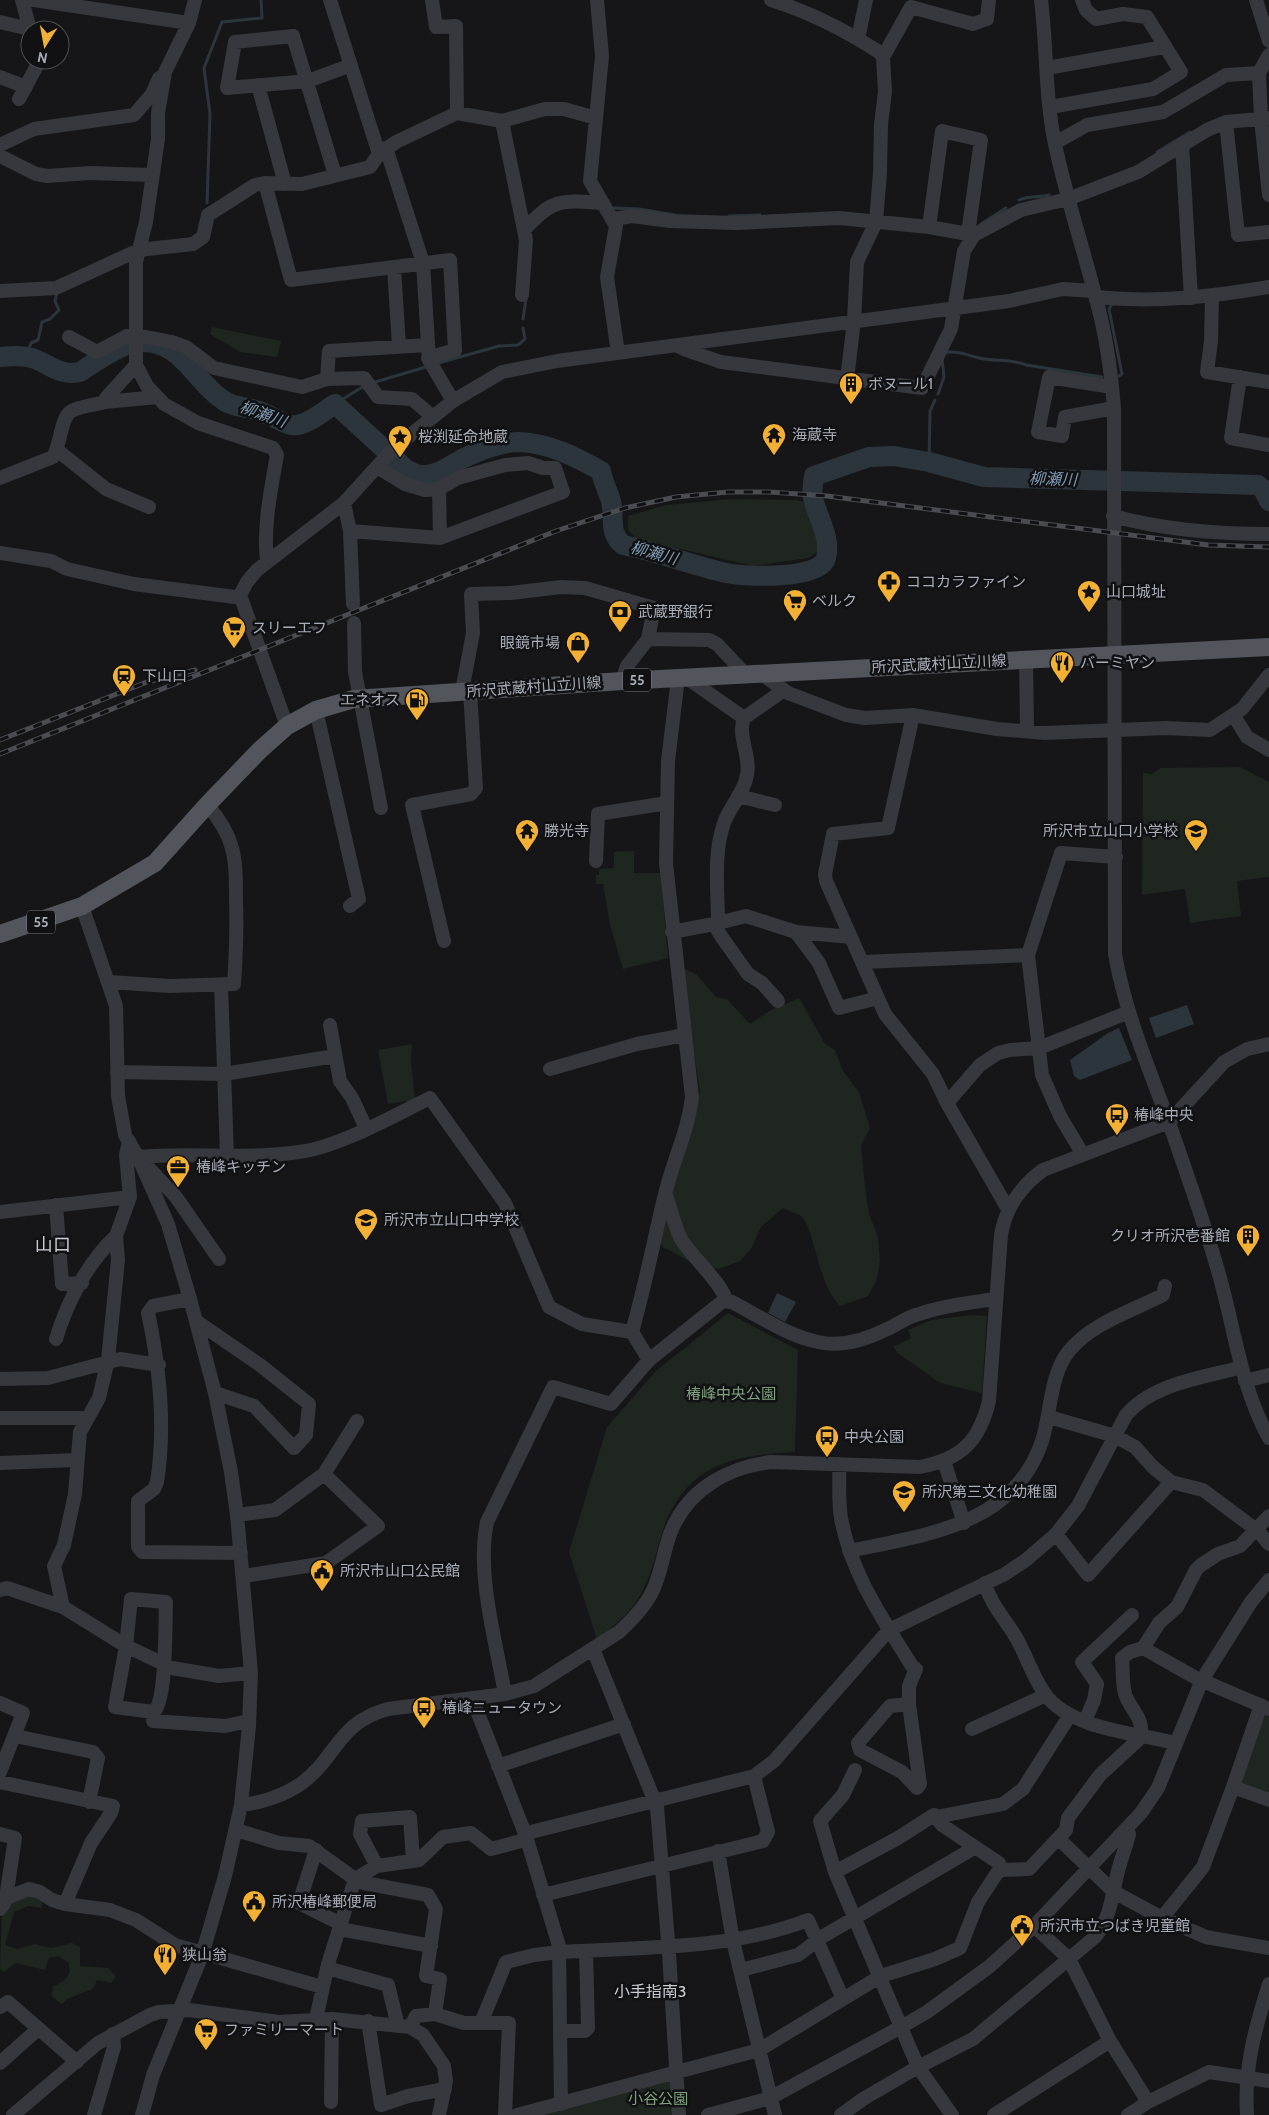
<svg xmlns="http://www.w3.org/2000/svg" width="1269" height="2115" font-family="Cabin,'Noto Sans JP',sans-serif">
<rect width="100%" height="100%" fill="#161618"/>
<path fill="#1e261f" d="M212 327 281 341 277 357 240 352 210 334Z
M731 499 797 500 809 504 819 537 820 550 808 558 753 566 681 549 640 543 628 530V516L666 505Z
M1240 767 1269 782V877L1237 881 1241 916 1190 923 1185 889 1142 895 1143 773 1152 774 1161 768Z
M634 851V873H661L668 958 623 969 610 925 603 884H596V875H599V869L614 868V852Z
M677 966 696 974 716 997 727 999 750 1024 769 1011 799 998 825 1044 835 1050 843 1071 859 1092 870 1128 861 1146 864 1178 869 1214 878 1237 880 1261 876 1282 868 1296 840 1306C817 1284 815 1228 801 1216 796 1213 788 1210 783 1208L761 1227 751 1249 740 1261 718 1269 694 1264 663 1247 656 1233 700 1092 689 1017Z
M412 1044 411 1060 415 1103 407 1107 406 1101 388 1104 378 1050Z
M728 1313 798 1350 795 1452C736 1455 689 1463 665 1524 657 1546 654 1569 643 1590 633 1611 615 1625 597 1639L569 1552 607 1427 656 1371Z
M971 1315 987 1316 982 1393 940 1383 899 1354 893 1347 911 1338 908 1330 931 1320Z
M1266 1716 1269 1717V1796L1241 1785 1263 1718Z
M15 1896 34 1897 43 1901 42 1908 28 1906 14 1912 5 1945 17 1949 35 1944 51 1948 72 1943 80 1947V1966L108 1968 116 1977 111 1983 97 1980 93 1989 69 1998 61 2004 51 1995 53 1987 65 1980 70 1972 68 1962 58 1956 49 1958 45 1970 16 1963 4 1972 0 1969 2 1912Z
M669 2080 674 2083V2115H539Z"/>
<path fill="#2c353c" d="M1187 1005 1194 1024 1156 1038 1149 1018Z
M1119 1028 1132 1060 1080 1080 1074 1076 1070 1060 1108 1033Z
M777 1293 796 1302 785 1322 768 1313Z"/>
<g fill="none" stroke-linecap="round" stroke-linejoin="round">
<path stroke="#2c353c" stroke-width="3" d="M1157 152 1190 132
M1019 200C1030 195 1039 198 1049 195
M207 203 210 114 204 68 222 22 262 18 261 0
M614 208 639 209 675 215
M729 216 760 215
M981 224 1006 208
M1115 304H1112L1109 309 1122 374 1119 376
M523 319 526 299
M944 353C956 350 967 355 979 358 995 362 1010 358 1026 365L1102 377
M26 356 31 343 38 340 42 322 50 319 59 310 55 301 57 293
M435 364 499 346 518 345 525 339 523 328
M372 383 429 366
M938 394 944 377 942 359
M335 404 364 386
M929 462 930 411 935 400"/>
<path stroke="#2c353c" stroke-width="20" d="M0 357C12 356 25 355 35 359 52 366 61 376 80 372 95 362 123 342 141 342 181 340 195 382 223 400 232 407 248 407 259 411 270 415 280 422 291 425 304 428 324 411 335 404L407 470C411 471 417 475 421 475 437 477 451 464 464 458 479 451 502 442 519 442 549 443 576 457 601 471 603 482 608 491 611 501 615 517 608 533 623 545 658 552 691 565 726 573 744 577 821 580 826 558 831 538 819 520 814 502 811 495 813 484 814 476L869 457 894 456 929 462 984 477 1258 485 1263 489 1269 501"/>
<path stroke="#37383d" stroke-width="14" d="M22 0 30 29
M34 0 189 23
M195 0 189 23 165 72 158 113V139L146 222 136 262V365L147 386 164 404 198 423 273 448 277 455C271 489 263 527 267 561
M330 0 379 154
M432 0 436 27 456 26 457 113
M597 0 602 56 590 181 616 226 607 277 618 353
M771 0C810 12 845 30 879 52L883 57 885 92 881 124 880 173 876 222 857 262 854 321 847 379
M1041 0C1047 48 1045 97 1055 144 1066 197 1083 247 1096 299 1106 334 1111 371 1114 408L1115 954C1125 1012 1148 1066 1168 1120 1185 1168 1202 1216 1216 1264 1234 1322 1239 1384 1269 1438
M1256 0 1269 41
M0 22 34 30
M858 39 866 0
M1269 55 1259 73 1261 119 1269 195
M883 57 911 7 973 24 987 19 989 0
M1047 68 1164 47
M0 77 26 87
M258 85 285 184
M19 99 40 60
M1050 107 1153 89 1181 72 1147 17 1123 14 1096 19 1086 10 1082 0
M502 121 545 109H564L596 118
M1226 122 1238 235 1269 232
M1055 143 1087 125 1163 112 1226 75 1259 73
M1182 144 1191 298
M0 145 34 129 134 115 152 94 159 78
M386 148 423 263 429 360 453 401
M0 156 36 174 47 176 90 173 152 175
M335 175 293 36 235 42 227 88 308 81 351 65
M265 183 291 280 450 260 455 350 428 358
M614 219 632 216 670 221 736 223 839 218 929 227 974 235 1021 210 1068 199 1138 172 1207 130 1226 122 1269 118
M929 227 942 131 981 140 968 234
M524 230C553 198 561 200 603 203
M394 267 399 346
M0 291 56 288 139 250 193 244 203 237 208 215 255 185 265 183 302 184 370 167 379 154 396 142 457 113 502 121 526 240 522 295
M1096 297C1155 303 1211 297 1269 287
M1212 297 1211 341 1207 372 1269 382
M69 337 97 352 127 336 136 335 172 342 186 347 214 368 302 387 327 379 364 378 378 397 412 399 433 417
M678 346 686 350 721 362 922 388 951 329 964 251 974 235
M1240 377 1231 438 1269 445
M327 379 329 351 428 345
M1112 387 1049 377 1038 432 1062 436 1065 417 1114 408
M105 402 157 397
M57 450 106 489 149 507
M0 478 53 457C60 446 61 419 70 412 78 406 95 405 105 402L106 398 136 365
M439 489 440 538
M344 503 350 531 353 604
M1113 516C1164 530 1216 534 1269 534
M350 531 440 538 563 492 555 468H543L528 463 505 465 458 478 439 489 425 490 405 484 377 467
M0 553 51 561 67 569 134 584 235 597 240 595
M354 623 355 672 381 808
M648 639 709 640 717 644 746 675
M1026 658 1027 731
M762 674 788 693 846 715 865 718 913 715 997 729 1045 733 1166 728 1210 730 1242 709 1269 675
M687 678 744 718
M462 691 473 633 471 594 511 593 561 587 585 588 654 608 648 639 627 666 622 681
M316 710 359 899 350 906
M913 715 888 828 833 834 825 874 826 881 885 1014 933 1074 947 1103
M1234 716 1247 737 1269 750
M287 726 240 595 247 582 257 570 344 503 393 449 453 401 502 372 557 361 1009 301 1063 289 1094 291
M738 796 775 805
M596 861 598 814 667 803
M82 906 116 1006 118 1096 125 1135 138 1157 168 1224 190 1299 215 1393 231 1472 237 1515 251 1673 249 1726 241 1805 225 1876 202 1955 153 2075 142 2115
M718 923 746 916 796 932 819 963 839 1008 878 998
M672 932 714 924
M796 932 851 937
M444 941 412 805 471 794 476 788 470 691
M863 962 1028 955
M109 982 170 986 234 984C236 956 237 929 236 900 236 860 236 837 207 805
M221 985 227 1156
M778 1001 762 983 748 974 721 936 714 924 718 923C718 891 713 854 724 823 730 806 744 793 747 775 751 756 737 736 744 718L784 690
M330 1025 340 1081 352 1098 366 1128
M550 1069 637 1044 685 1035
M117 1072 224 1074 335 1056
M1082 1153 1060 1116 1042 1075 1028 955 1061 853 1116 857
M138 1157C192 1152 246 1160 299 1152 339 1147 393 1116 430 1098L505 1203 549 1307 582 1324 632 1332
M146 1165 176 1197 219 1259
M666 1195C671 1209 674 1225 681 1239 691 1256 724 1285 726 1301
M56 1205 62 1284 82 1283
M1008 1209 947 1103 980 1065 998 1053 1010 1050 1039 1048 1129 1012
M0 1212 130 1197
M190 1299 153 1306 148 1313C160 1369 166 1425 157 1482L154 1489 138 1501V1547L142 1552 241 1553
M196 1321 260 1365 309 1404 306 1435 294 1448 254 1406 215 1393
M56 1339C67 1302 88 1262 116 1236
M649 1360 632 1332C645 1286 654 1240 665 1194 673 1161 688 1131 692 1097L666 863 668 761 678 678
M0 1379 48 1378 120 1359 159 1365
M1245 1381 1269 1375
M1049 1417 1115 1436 1135 1447 1153 1467 1171 1482 1203 1490 1258 1531 1269 1544
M0 1418H88
M944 1461 964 1523
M0 1463 76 1460
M839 1464C840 1482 838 1501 841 1518 851 1574 883 1619 912 1666L916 1669 909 1686V1704L890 1706 858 1743 860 1750 902 1772 917 1788 920 1784 909 1704
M237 1515 275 1510 324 1474 357 1421
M1056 1534 1088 1575 1171 1482
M849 1551C924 1535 1014 1526 1042 1441 1051 1413 1050 1374 1069 1351 1092 1323 1132 1311 1163 1295L1165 1286
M244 1576 326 1563 378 1526 324 1474
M985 1583C991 1607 1008 1621 1019 1643 1028 1660 1033 1677 1045 1694 1070 1729 1135 1733 1175 1743
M0 1590 7 1588 63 1607 126 1646 172 1668 219 1676 251 1673
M131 1599 166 1602C165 1624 167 1699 154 1712L115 1707 126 1646Z
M63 1607 54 1566 64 1545 75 1494 80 1432 99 1398 108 1360 118 1260 116 1236 130 1197 126 1155 129 1141
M1143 1648 1196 1678 1269 1709
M593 1649 657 1807 669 1953 679 2115
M505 1694C496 1642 476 1573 487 1522L553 1387 611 1404 649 1360 723 1301 732 1302C759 1316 788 1336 818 1342 841 1347 865 1340 885 1330 895 1326 905 1318 916 1315 941 1306 968 1303 994 1299
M472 1698 526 1836 559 1946 561 2104
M0 1703 23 1713 0 1772
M1261 1705 1233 1787 1269 1800
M154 1712 153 1721 225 1726 249 1721
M1085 1721 1094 1700 1097 1684 1082 1662 1132 1615
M972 1729 1046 1695
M15 1736 93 1752 98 1758 89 1802
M498 1766 624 1724
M855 1770 843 1795 820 1821 835 1872 918 2067 952 2115
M0 1782 113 1806 111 1813 91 1843 65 1904
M241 1805C262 1803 285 1795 302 1783 338 1756 337 1723 388 1709L505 1694 534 1686 619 1632C631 1621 643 1609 651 1594 662 1574 663 1550 672 1529 690 1488 729 1467 771 1462L920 1467C961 1459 979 1442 989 1401L1001 1235C1006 1207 1020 1187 1043 1170L1169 1122 1224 1062 1247 1049 1269 1044
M936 1817 1003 1804 1023 1789 1070 1715
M236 1830 279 1843 309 1846 355 1879 328 1964 316 2019
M0 1834 15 1838 6 1898
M1059 1839 1114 1892 1162 1918 1206 1937 1269 1948
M316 1850 299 1903 339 1923 345 1930 431 1946
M718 1851 733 1941 775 2115
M377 1866 360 1834 362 1821 410 1817 413 1861
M835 1872 898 1838 934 1815 942 1825 999 1863 1002 1870
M355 1879 377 1866 419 1860 443 1837 471 1833 491 1849 521 1841 531 1832 754 1776 774 1761 889 1630 1005 1574 1026 1560 1056 1534 1078 1506 1126 1415C1153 1383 1203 1378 1242 1367
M355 1879 364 1883 428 1895 436 1909 426 1976 440 1979 435 2014
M543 1895 763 1841 768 1832 754 1776
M0 1909 4 1904 6 1898 29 1889 40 1892 52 1900 65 1904 110 1910 136 1920 175 1945 322 1987
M1162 1918 1203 1867 1233 1787
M1034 1926 1069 1959 1110 2041 1148 2102
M327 1968 388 1985 398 2026
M741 1970 798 1955 822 1937 974 1848
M0 2007 8 2002 77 2062
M368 2021 381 2105 408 2096 445 2089
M481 2023 506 1962 534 1955 560 1952C642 1947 730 1950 808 1920L843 1999
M410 2027 416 2016 435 2014 464 2023H509L505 2115
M562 2031H585L588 2028 586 1951
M0 2063 37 2030
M331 2102 332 2019
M13 2115 98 2043 150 2015 159 2012 189 2010 279 2022 332 2019 410 2027 423 2035 444 2066 446 2081 439 2115
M94 2115 114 2047 113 2034
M517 2115 759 2050 881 1976 935 1959 960 1948 978 1902 997 1873 1002 1870 1029 1869 1066 1830 1068 1818 1100 1775 1138 1740C1148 1721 1130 1710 1125 1694 1122 1683 1123 1669 1122 1658L1130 1652 1143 1648 1159 1623 1177 1607 1196 1570 1201 1565 1218 1554 1240 1546 1269 1516
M708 2115 770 2098 901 2027 927 2012 990 1966 1034 1926 1141 1813 1158 1788 1202 1680 1251 1602 1269 1580
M841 2115 863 2099 918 2067 973 2039 1095 1937C1111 1918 1112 1894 1118 1871 1121 1859 1126 1847 1129 1834L1126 1830
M994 2115 1110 2041
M1128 2115 1148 2102 1209 2072 1269 2081
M1247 2115C1244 2068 1255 2028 1269 1984"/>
<path stroke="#53555c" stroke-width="18" d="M0 934 82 906 155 863 207 805 260 750 287 726 316 710 354 699 622 681 1269 647"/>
<g stroke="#4a4c52" stroke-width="5">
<path id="rail" d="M0 740 147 682 195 670
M0 754 556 531 625 508 676 497 728 492H770L827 496 1208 545 1269 547"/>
</g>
<use href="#rail" stroke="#111113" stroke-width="3" stroke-dasharray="9" stroke-linecap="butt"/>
</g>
<defs>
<g id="building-pin" transform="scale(1.25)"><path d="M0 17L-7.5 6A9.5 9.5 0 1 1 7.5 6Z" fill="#f2b134" stroke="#111113"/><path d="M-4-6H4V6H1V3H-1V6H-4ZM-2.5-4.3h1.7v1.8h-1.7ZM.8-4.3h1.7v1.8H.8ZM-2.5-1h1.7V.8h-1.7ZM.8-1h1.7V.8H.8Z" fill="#111"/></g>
<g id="temple-pin" transform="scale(1.25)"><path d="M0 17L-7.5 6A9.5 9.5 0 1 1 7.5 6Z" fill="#f2b134" stroke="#111113"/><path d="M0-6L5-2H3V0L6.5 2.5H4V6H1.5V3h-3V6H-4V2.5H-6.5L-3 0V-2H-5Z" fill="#111"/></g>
<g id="sight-pin" transform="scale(1.25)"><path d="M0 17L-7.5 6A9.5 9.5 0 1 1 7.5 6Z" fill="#f2b134" stroke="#111113"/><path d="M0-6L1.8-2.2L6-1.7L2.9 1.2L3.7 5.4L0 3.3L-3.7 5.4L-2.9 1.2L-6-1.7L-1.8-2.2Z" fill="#111"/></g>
<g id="pharmacy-pin" transform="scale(1.25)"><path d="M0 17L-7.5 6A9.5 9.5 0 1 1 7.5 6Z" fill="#f2b134" stroke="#111113"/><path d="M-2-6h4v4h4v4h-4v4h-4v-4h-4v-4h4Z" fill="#111"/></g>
<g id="supermarket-pin" transform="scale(1.25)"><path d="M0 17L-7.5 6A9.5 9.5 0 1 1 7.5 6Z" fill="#f2b134" stroke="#111113"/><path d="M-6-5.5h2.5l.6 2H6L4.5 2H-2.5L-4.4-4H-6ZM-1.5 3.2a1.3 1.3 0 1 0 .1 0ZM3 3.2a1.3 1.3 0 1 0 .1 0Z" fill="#111"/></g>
<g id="bank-pin" transform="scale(1.25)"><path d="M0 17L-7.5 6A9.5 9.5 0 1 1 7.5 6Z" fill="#f2b134" stroke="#111113"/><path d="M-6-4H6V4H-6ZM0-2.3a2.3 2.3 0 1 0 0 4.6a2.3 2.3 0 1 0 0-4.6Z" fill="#111"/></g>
<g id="shop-pin" transform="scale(1.25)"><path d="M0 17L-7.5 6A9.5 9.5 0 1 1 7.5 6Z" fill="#f2b134" stroke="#111113"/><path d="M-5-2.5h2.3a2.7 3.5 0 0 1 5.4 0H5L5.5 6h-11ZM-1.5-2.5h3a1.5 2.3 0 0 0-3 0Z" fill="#111"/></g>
<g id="restaurant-pin" transform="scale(1.25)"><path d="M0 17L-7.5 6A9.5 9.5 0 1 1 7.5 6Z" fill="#f2b134" stroke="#111113"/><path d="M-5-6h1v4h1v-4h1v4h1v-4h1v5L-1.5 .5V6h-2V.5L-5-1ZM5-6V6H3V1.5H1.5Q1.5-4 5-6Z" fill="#111"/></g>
<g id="station-pin" transform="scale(1.25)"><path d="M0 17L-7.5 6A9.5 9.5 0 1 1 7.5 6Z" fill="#f2b134" stroke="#111113"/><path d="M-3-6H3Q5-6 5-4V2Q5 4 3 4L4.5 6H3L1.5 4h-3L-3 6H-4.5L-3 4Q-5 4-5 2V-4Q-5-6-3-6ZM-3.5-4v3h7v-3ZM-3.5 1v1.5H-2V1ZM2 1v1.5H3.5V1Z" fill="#111"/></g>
<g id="fuel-pin" transform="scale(1.25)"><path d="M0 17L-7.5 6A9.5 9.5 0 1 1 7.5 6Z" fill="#f2b134" stroke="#111113"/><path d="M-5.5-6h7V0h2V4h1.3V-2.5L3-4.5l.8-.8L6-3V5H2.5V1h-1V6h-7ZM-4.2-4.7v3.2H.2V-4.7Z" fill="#111"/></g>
<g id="school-pin" transform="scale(1.25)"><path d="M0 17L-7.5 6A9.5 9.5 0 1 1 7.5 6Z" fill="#f2b134" stroke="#111113"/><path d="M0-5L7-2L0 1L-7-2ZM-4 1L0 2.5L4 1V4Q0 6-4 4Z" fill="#111"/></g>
<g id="bus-pin" transform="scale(1.25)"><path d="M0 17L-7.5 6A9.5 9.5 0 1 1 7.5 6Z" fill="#f2b134" stroke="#111113"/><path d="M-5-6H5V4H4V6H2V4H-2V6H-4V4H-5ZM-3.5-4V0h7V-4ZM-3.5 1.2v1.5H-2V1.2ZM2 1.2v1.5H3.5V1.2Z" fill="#111"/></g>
<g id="office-pin" transform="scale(1.25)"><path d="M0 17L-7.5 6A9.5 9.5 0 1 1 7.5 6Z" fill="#f2b134" stroke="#111113"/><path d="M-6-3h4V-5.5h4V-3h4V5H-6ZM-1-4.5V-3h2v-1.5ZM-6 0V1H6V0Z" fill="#111"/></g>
<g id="civic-pin" transform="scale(1.25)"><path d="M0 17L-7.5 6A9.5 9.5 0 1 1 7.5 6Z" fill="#f2b134" stroke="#111113"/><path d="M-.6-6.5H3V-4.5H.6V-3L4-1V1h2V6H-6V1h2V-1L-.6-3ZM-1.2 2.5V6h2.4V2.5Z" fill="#111"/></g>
</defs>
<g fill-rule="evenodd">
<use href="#building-pin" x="851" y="384"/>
<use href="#temple-pin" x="774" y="435"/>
<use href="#sight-pin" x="400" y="437"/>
<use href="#pharmacy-pin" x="889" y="582"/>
<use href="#sight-pin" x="1089" y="592"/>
<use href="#supermarket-pin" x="795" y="601"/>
<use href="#bank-pin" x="620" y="612"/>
<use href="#supermarket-pin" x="234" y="628"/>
<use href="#shop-pin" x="578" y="643"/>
<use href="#restaurant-pin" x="1062" y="663"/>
<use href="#station-pin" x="124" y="676"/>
<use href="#fuel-pin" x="417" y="700"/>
<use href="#temple-pin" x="527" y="831"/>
<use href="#school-pin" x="1196" y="831"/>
<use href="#bus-pin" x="1117" y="1115"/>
<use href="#office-pin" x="178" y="1167"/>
<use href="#school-pin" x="366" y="1220"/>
<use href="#building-pin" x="1248" y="1236"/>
<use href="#bus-pin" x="827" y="1437"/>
<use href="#school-pin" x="904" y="1492"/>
<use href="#civic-pin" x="322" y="1571"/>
<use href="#bus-pin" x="424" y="1708"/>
<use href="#civic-pin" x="254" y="1902"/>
<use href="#civic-pin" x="1022" y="1926"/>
<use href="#restaurant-pin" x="165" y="1955"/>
<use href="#supermarket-pin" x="206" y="2030"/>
</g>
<g text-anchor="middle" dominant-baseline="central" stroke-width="5" stroke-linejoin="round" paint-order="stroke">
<g fill="#111113" stroke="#7b7e86" stroke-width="1">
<rect x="623" y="668.5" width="28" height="23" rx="4"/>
<rect x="27" y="910.5" width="28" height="23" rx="4"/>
</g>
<g font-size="14" font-weight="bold" fill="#a8adb8">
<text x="637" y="680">55</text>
<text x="41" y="922">55</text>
</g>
<g font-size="15" fill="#a8adb8" stroke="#111113" text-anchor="start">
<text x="868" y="384">ボヌール1</text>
<text x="792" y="435">海蔵寺</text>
<text x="418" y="437">桜渕延命地蔵</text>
<text x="906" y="582">ココカラファイン</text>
<text x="1106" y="592">山口城址</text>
<text x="812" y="601">ベルク</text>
<text x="638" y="612">武蔵野銀行</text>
<text x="252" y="628">スリーエフ</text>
<text x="560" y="643" text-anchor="end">眼鏡市場</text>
<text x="1080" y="663">バーミヤン</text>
<text x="142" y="676">下山口</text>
<text x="400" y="700" text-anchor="end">エネオス</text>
<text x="544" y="831">勝光寺</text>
<text x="1178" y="831" text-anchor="end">所沢市立山口小学校</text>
<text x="1134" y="1115">椿峰中央</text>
<text x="196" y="1167">椿峰キッチン</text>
<text x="384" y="1220">所沢市立山口中学校</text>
<text x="1230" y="1236" text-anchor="end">クリオ所沢壱番館</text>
<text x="844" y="1437">中央公園</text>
<text x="922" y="1492">所沢第三文化幼稚園</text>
<text x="340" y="1571">所沢市山口公民館</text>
<text x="442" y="1708">椿峰ニュータウン</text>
<text x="272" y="1902">所沢椿峰郵便局</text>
<text x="1040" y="1926">所沢市立つばき児童館</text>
<text x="182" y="1955">狭山翁</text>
<text x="224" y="2030">ファミリーマート</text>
</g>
<g font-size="15" fill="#a8adb8" stroke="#111113">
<text transform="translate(939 664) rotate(-3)">所沢武蔵村山立川線</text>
<text transform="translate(534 687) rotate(-4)">所沢武蔵村山立川線</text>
</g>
<g font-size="15" fill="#7fa381" stroke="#111113">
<text x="731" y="1394">椿峰中央公園</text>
<text x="658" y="2099">小谷公園</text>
</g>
<g font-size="16" font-style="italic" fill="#7f9bb3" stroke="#111113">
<text transform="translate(263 414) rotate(20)">柳瀬川</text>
<text transform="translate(1053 479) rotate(2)">柳瀬川</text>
<text transform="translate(654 553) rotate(15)">柳瀬川</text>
</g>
<g font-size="16" fill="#c9ccd4" stroke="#111113">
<text x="650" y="1991">小手指南3</text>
</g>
<g font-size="18" fill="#c9ccd4" stroke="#111113">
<text x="53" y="1245">山口</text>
</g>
</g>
<g transform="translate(45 45) rotate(191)"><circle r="24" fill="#111113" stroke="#4d4f55"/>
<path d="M0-4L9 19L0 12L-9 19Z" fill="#f2b134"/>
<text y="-8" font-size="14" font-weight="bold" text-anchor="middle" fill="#a8adb8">N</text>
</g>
</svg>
